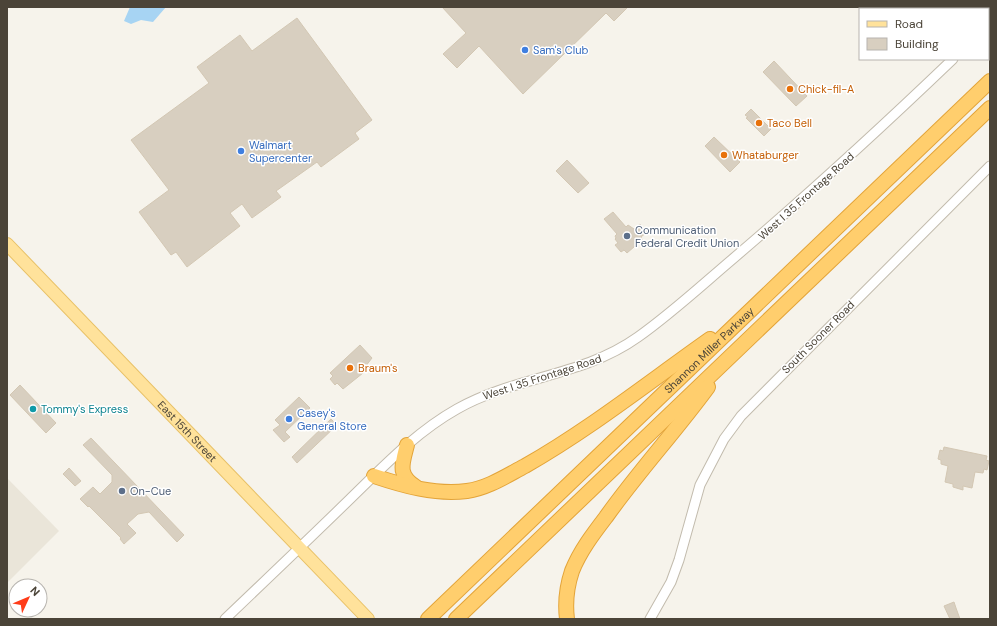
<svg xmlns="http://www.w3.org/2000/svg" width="997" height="626" font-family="'DM Sans',sans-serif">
<rect width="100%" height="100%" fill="#f6f3eb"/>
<path fill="#eae5d9" d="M7 478 59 531 7 583Z"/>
<path fill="#a7d4f3" d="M130 7H166L153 22 141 20 131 24 124 21Z"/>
<path fill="#d8cfc0" stroke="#d3c7b3" d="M442 7H628L614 21 606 13 523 94 479 46 457 68 443 54 466 33Z
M297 18 372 120 355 133 359 139 321 167 317 162 276 191 281 197 252 218 242 204 230 213 240 226 187 267 176 252 171 255 139 212 169 190 131 140 209 83 197 67 240 35 252 51Z
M774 61 807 96 796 106 763 72Z
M751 109 771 129 764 136 746 118 748 117 745 115Z
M714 137 740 162 730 172 705 146Z
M567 160 589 183 578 193 556 171Z
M613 212 626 227 628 225 634 229 640 224 647 232 641 237 642 240 627 253 624 250 621 252 615 245 618 243 615 239 616 238 615 236 617 234 604 219Z
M360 345 372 358 362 371 363 373 343 389 337 383 335 385 330 379 333 376 330 373Z
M20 385 56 423 46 433 10 395Z
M299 397 310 408 285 432 290 437 284 442 273 430 280 425 275 420Z
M331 419 337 425 297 463 292 457Z
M91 438 184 535 177 542 149 512 138 514 127 524 136 533 124 544 120 539 121 538 89 506 88 507 80 499 93 487 100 494 112 482V475L83 445Z
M944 447 987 456 986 460 989 461 987 470 984 469 983 473 975 472 972 488 963 486V490L953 487V484L945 482 948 466 941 464V460L938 459 940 450 943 451Z
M69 468 81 481 75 486 63 474Z
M954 602 956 608 960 619H950L944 606Z"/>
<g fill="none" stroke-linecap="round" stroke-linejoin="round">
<g stroke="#c2bbad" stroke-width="11">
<path id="tertiary" d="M988 25 990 23
M225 619C267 579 309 539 350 499 383 467 416 432 457 409 515 376 582 377 638 337 672 313 703 284 735 257 810 193 882 127 953 59
M650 619 671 582 679 560 700 485 724 439 741 416 990 166"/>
</g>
<g stroke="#e8c167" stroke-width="14">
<g id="primary">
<path id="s1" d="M7 244 368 619"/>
</g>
</g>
<g stroke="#e3a439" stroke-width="16">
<g id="motorway">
<path d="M407 445C402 464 397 475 416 487"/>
<path d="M374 476C404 486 435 495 467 491 488 488 506 476 525 466 590 429 649 382 710 339"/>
<path id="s2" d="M428 619 990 81"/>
<path d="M456 619 990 108"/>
<path d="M567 619C565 603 567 586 572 571 580 551 593 534 606 517 638 472 675 432 708 387"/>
</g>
</g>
<use href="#tertiary" stroke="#fff" stroke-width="9"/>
<use href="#primary" stroke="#ffe29b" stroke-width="12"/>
<use href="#motorway" stroke="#ffce6d" stroke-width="14"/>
</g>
<g fill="#3f7fe0" stroke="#fff" stroke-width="1.5">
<circle cx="525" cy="50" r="4"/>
<circle cx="241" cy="151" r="4"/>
<circle cx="289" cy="419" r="4"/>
</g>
<g fill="#e8710a" stroke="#fff" stroke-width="1.5">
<circle cx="790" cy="89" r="4"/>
<circle cx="759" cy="123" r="4"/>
<circle cx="724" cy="155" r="4"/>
<circle cx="350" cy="368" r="4"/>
</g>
<g fill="#5c6f8a" stroke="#fff" stroke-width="1.5">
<circle cx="627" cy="236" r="4"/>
<circle cx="122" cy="491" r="4"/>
</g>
<circle fill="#0f9aa8" stroke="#fff" stroke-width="1.5" cx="33" cy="409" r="4"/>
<g text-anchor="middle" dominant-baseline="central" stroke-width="3" stroke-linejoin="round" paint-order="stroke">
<g font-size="11" fill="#366cbe" stroke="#fff" text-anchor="start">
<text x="533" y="50">Sam's Club</text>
<text x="249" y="145">Walmart<tspan x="249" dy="13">Supercenter</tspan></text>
<text x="297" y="413">Casey's<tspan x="297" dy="13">General Store</tspan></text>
</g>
<g font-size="11" fill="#c56008" stroke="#fff" text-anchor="start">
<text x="798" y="89">Chick-fil-A</text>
<text x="767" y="123">Taco Bell</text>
<text x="732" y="155">Whataburger</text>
<text x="358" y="368">Braum's</text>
</g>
<g font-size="11" fill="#4b4438" stroke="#fff">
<text transform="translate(806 196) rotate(-42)">West I 35 Frontage Road</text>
<text transform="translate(818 337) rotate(-45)">South Sooner Road</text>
<text stroke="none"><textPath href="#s2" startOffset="389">Shannon Miller Parkway</textPath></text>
<text transform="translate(542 377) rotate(-18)">West I 35 Frontage Road</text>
<text stroke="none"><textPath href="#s1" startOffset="260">East 15th Street</textPath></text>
</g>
<g font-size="11" fill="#4e5e75" stroke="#fff" text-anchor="start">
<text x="635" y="230">Communication<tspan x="635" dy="13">Federal Credit Union</tspan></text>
<text x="130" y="491">On-Cue</text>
</g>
<g font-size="11" fill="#0d838f" stroke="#fff" text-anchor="start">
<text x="41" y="409">Tommy's Express</text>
</g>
</g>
<rect width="997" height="626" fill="none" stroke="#4b4438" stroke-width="16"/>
<rect x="859" y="8" width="130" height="52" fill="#ffffff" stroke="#b7b4af"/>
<rect x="867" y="21" width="20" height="6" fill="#ffe29b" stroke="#b7b4af"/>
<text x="895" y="28" font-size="12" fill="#4b4438">Road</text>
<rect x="867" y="38" width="20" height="12" fill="#d8cfc0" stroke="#b7b4af"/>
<text x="895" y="48" font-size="12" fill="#4b4438">Building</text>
<g transform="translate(28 598) rotate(46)"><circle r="19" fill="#ffffff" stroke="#b7b4af"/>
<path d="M0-3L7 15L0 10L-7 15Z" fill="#ff3c19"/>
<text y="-6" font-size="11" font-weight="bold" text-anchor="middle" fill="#4b4438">N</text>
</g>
</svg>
